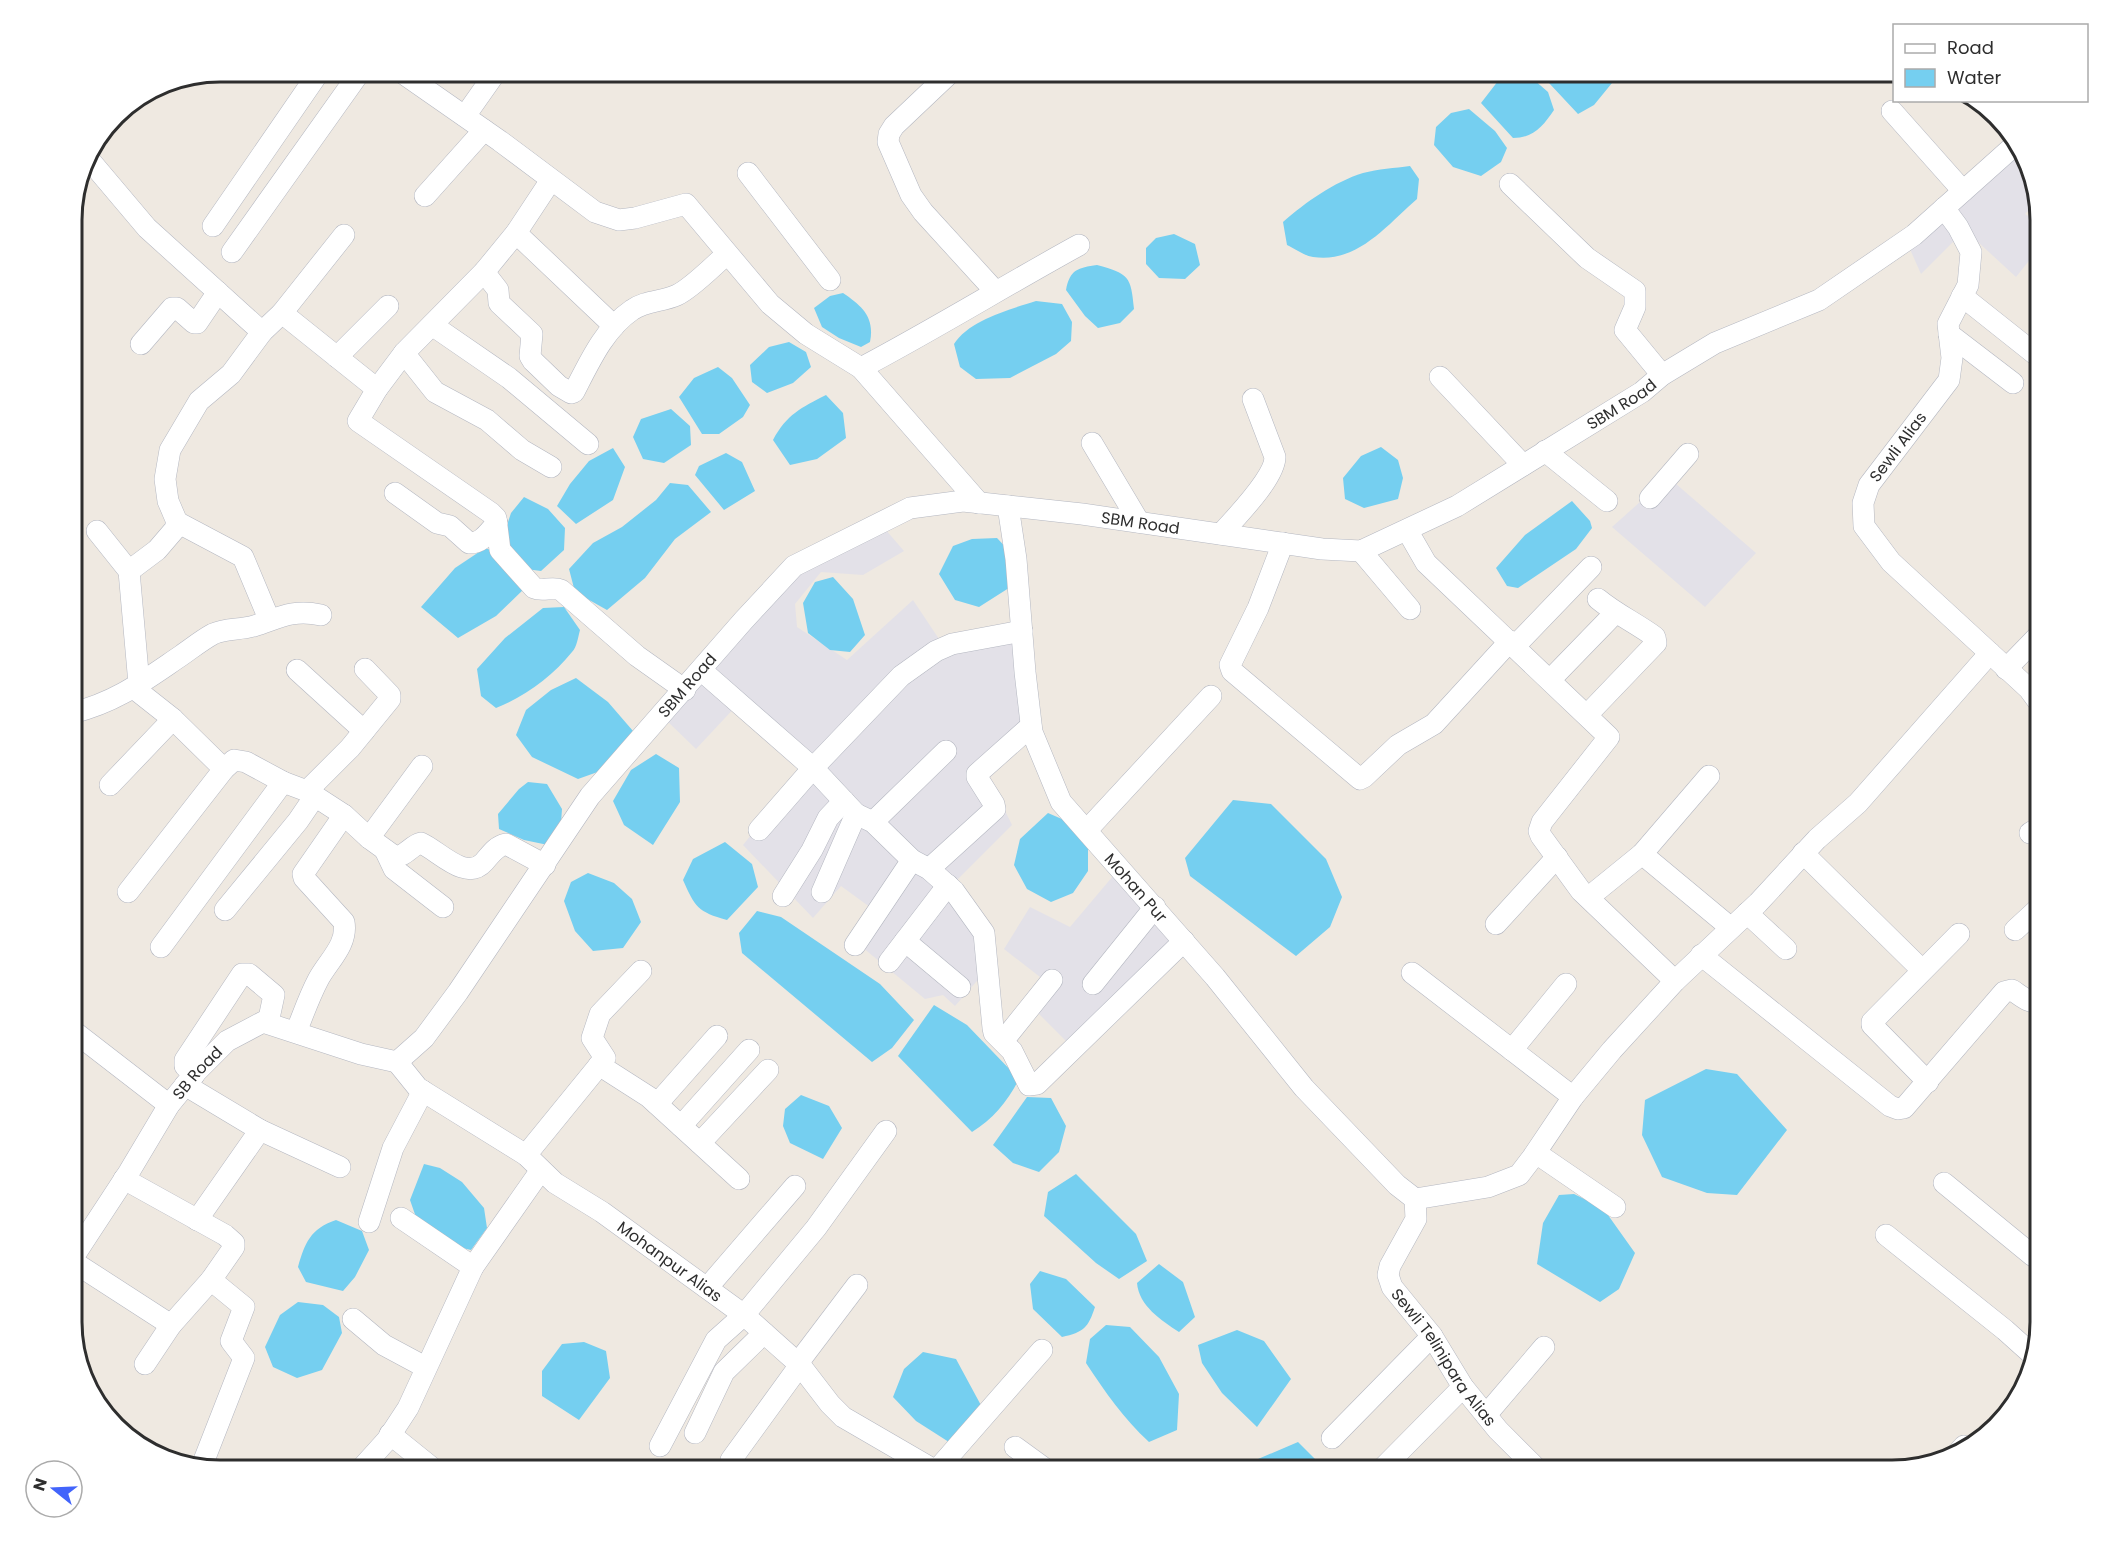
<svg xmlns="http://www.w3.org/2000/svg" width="2112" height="1543" font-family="Poppins,sans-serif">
<rect width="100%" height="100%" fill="#efe9e1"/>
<path fill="#e3e1e8" d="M2019 148 2025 154 2036 203 2025 214 2040 223V247L2016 277 1965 230 1921 274 1909 247Z
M1668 477 1756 553 1705 607 1612 527Z
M885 529 904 551 863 575 821 572 795 604 797 627 847 660 913 600 947 651 1019 637 1031 722 981 762 1012 825 948 889 991 965 955 1006 943 995 925 999 862 947 878 913 841 886 813 918 743 845 807 766 739 703 696 749 664 718 792 573Z
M1124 863 1190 941 1068 1043 1028 1003 1040 977 1004 949 1030 907 1070 927Z"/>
<path fill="#75cff0" d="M1519 72H1525L1548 92 1554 110C1543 126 1534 138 1513 138L1481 103 1498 81Z
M1545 72H1621L1594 105 1578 114 1549 83Z
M1469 109 1495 131 1507 148 1501 162 1481 176 1453 167 1434 145 1436 127 1451 113Z
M1410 166 1419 179 1417 199C1387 225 1357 264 1313 257 1305 256 1295 249 1287 245L1283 222C1306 202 1334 182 1363 173 1378 169 1395 168 1410 166Z
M1174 234 1195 244 1200 265 1185 279 1159 278 1146 264V248L1156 238Z
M1097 265C1129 274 1131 276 1134 309L1120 323 1098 328 1085 316 1066 290C1070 269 1078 268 1097 265Z
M843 293C862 306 875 317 870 342L861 347 839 338 822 327 814 308 830 296Z
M1036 301 1062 304 1072 322 1071 341 1056 354 1010 378 976 379 960 367 954 344C969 320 1011 309 1036 301Z
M789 342 806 352 811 367 793 383 767 393 752 382 750 365 769 347Z
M718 367 732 378 750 405 743 417 719 434H702L679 397 694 378Z
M826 395 843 413 846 438 817 459 790 465 773 440C787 414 801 408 826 395Z
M671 409 690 426 691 445 664 463 643 459 633 437 641 419Z
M1381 447 1398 460 1403 478 1398 499 1364 508 1345 499 1343 478 1361 456Z
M613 448 625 467 613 500 576 524 557 506 570 484 589 461Z
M726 453 742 462 755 491 724 510 695 475 699 466Z
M670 483 688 485 711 512 675 539 645 578 607 610 575 592 569 569 593 543 622 527 656 500Z
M524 497 548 509 565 528 564 550 541 571 526 569 501 543 511 513Z
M1572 501 1590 521 1592 528 1576 549 1518 588 1507 586 1496 568 1525 535Z
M997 538 1013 555 1012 586 979 607 955 600 939 574 953 546 972 539Z
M485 548 507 556 526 587 496 616 458 638 421 607 455 568Z
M833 577 853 599 865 635 850 652 830 650 808 633 803 603 815 582Z
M564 607 580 630C578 637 577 647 572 652 553 676 524 697 496 708L481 696 477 669 505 638 543 608Z
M576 678 608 702 633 731 606 769 578 779 532 757 516 735 526 710 551 690Z
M656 754 679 768 680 802 653 845 624 825 613 801 631 770Z
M528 782 547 784 562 809 561 823 548 845 524 840 499 829 498 814 519 789Z
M1233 800 1271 804 1326 859 1342 897 1330 927 1296 956 1190 876 1185 858Z
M1048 813 1078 826 1088 846V871L1073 893 1051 902 1027 889 1014 865 1020 839Z
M725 842 752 864 758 887 727 920C698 912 695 907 683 880L693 859Z
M588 873 614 883 632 899 641 922 623 948 593 951 575 931 564 901 571 882Z
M757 911 781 917 880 984 914 1020 892 1048 872 1062 742 953 739 933Z
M934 1005 967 1025 1019 1079C1008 1101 993 1119 972 1132L898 1056Z
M1706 1069 1737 1074 1787 1130 1737 1195 1707 1193 1662 1177 1642 1135 1645 1100Z
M801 1095 829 1106 842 1128 823 1159 790 1143 783 1126 785 1109Z
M1027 1097 1051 1098 1066 1126 1059 1152 1039 1172 1013 1163 993 1145Z
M424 1164 440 1168 462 1182 484 1208 487 1228 471 1250 450 1245 418 1223 410 1200Z
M1076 1174 1136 1234 1147 1261 1119 1279 1096 1263 1044 1216 1048 1192Z
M1574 1194 1603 1208 1635 1253 1619 1289 1600 1302 1537 1264 1543 1223 1559 1195Z
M336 1220 362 1231 369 1250 355 1277 343 1291 306 1282 298 1267C305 1243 310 1229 336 1220Z
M1159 1264 1183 1282 1195 1317 1179 1332C1161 1320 1139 1306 1137 1283Z
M1040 1271 1066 1279 1095 1307C1088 1328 1084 1332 1062 1337L1033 1309 1030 1284Z
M298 1302 323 1305 339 1317 342 1333 322 1370 297 1378 273 1367 265 1347 280 1315Z
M1106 1325 1130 1327 1159 1357 1179 1394 1177 1430 1149 1442C1124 1419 1105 1392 1086 1363L1090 1339Z
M1237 1330 1264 1341 1291 1379 1257 1427 1222 1393 1202 1363 1198 1345Z
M584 1342 606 1351 610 1378 579 1420 542 1396V1371L562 1344Z
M923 1352 956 1359 983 1409 952 1444 916 1421 893 1397 904 1369Z
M1298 1442 1315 1459 1320 1471H1254L1258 1459Z"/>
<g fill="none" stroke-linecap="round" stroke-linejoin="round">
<g stroke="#b4b7c1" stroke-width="22">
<g id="minor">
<path d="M401 72 500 141 595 212 619 220 635 218 686 204 770 304 806 334 861 368 979 503"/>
<path d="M951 72 894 126 889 134 888 142 911 195 923 212 995 291"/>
<path d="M1892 111 1963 191"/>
<path d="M465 116 496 72"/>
<path d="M87 157 147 228 262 332 282 313 344 235"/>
<path d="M748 173 830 280"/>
<path d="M551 180 516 233 484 272 404 353 377 389 358 421 491 513 496 518 500 550 534 588C543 592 552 586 561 590L637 656 685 690"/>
<path d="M1510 184 1587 258 1635 291V307L1625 330 1662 375"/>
<path d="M425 196 484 130"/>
<path d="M1944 208 1958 227 1971 252 1968 285 1948 324 1952 358 1949 380 1869 485 1863 503 1864 526 1891 562 2029 689 2040 704"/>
<path d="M213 226 319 72"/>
<path d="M516 233 614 326"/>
<path d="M232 252 360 72"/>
<path d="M484 272 498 290 499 303 532 334 530 356 533 361 559 386 571 393 574 392C589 363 604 329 632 310 646 300 662 302 677 295 692 288 713 266 727 254"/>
<path d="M1962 296 2040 358"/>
<path d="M282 313 377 389"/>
<path d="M432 325 509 378 588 444"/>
<path d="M1949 334 2013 383"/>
<path d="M141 344 172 308H177L194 323H197L218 292"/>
<path d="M404 353 435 392 487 420 522 450 551 467"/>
<path d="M337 357 388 306"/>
<path d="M861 368C935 329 1006 285 1079 245"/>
<path d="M1440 377 1523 465"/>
<path d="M1092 443 1139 522"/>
<path d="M1545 451 1607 501"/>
<path d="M395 493 437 523 450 526 469 543C482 544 489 531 497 523"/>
<path d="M1650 498 1688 454"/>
<path id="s1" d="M1008 506 1016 559 1025 672 1032 732 1061 802 1215 977 1304 1088 1397 1185 1415 1199"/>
<path d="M177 522 243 557 269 619"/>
<path d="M1407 530 1426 563 1609 737 1542 822 1539 831 1541 836 1581 891 1675 981"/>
<path d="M97 531 129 571 139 684"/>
<path d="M1221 534C1235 518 1275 478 1275 457L1253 399"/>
<path d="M1283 543 1258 608 1230 665 1232 671 1360 779 1364 777 1398 745 1434 724 1510 641"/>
<path d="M1361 551 1410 609"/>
<path d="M129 571 157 550 175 529 177 522 168 501 165 479 170 450 199 401 231 374 262 332"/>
<path d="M1515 646 1591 567"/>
<path d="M2006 669 2040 634"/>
<path d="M297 670 364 731"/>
<path d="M701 670 813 768 856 814 822 892"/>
<path d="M1550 680 1615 613"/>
<path d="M135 689 173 719 224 769"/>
<path d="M72 713C117 702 145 680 182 655 192 648 202 640 213 634 225 628 241 630 254 626 279 618 292 609 321 615"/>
<path d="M1587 715 1656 643 1655 637C1636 623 1616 614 1598 599"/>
<path d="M110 785 173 719"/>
<path d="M307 791 350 748 390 699V695L365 669"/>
<path d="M856 814 873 822 912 860 929 869 954 891 984 933 993 1028 994 1033 1012 1051 1029 1085 1037 1084 1184 941"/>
<path d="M873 822 946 751"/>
<path d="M759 830 813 768 901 676 936 651 952 644 1022 631"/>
<path d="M1087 830 1211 696"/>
<path d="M2030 833 2040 827"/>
<path d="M369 838 422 766"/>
<path d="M385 850 394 869 443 907"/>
<path d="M1803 853 1922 970"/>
<path d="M1642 854 1731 928"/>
<path d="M929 869 995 809 994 804 977 777V774L1031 726"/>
<path d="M128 892 224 769 234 760 246 762 283 782 307 791 344 815 369 838 394 856C405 858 411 845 421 843 439 851 466 882 484 862 491 854 496 846 506 844L545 865"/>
<path d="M783 896 812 850 828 818 844 801"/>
<path d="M1589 897 1642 854 1709 776"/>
<path d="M225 910 298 821 315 796"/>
<path d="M1747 913 1786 949"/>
<path d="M1496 924 1557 857"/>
<path d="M2015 930 2040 907"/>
<path d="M905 941 960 987"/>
<path d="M855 945 912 860"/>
<path d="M161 947 283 782"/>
<path d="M1701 955 1890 1106 1898 1109 1904 1108 2004 992 2012 990C2020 995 2030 1005 2040 1001"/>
<path d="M889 962 948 885"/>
<path d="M1412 973 1573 1097"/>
<path d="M1093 984 1155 907"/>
<path d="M72 1030 169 1105"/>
<path d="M296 1032C303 1015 309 997 318 980 328 961 348 945 344 922L304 878 303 874 344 815"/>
<path d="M1003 1041 1052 980"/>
<path d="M1512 1050 1566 984"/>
<path id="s2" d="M397 1062 424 1038 458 992 590 796 743 621 794 566 910 508 963 501 1082 514 1322 549 1361 551 1457 506 1642 392 1662 375 1715 343 1819 300 1914 235 2016 144"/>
<path id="s3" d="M397 1062 418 1088 526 1155 555 1183 602 1212 744 1315 800 1365 830 1404 843 1417 936 1471"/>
<path d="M599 1065 649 1097 739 1179"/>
<path d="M194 1075 185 1066V1060L242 974H249L274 995 268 1023"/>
<path d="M1928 1082 1872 1025V1022L1959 934"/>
<path d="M185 1085 260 1130 340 1167"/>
<path d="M657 1104 717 1036"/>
<path d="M681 1126 749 1050"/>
<path d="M700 1143 768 1070"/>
<path d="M1536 1153 1615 1207"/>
<path d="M526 1155 605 1058 592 1038 600 1014 641 971"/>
<path d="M124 1179 225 1235 234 1243V1247L211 1280 171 1325 145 1364"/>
<path d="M1944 1183 2033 1256 2040 1255"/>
<path d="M1415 1199 1488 1187 1519 1175 1532 1158 1573 1097 1612 1050 1675 981 1758 903 1817 839 1858 803 1990 653"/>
<path id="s4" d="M1415 1199 1416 1219 1390 1266 1388 1275 1392 1287 1432 1336 1463 1387 1498 1430 1539 1471"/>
<path d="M401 1218 473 1267"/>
<path d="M197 1220 260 1130"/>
<path d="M369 1222 393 1148 423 1091"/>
<path d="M1886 1235 2005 1330 2034 1356"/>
<path id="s5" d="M72 1259 129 1172 169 1105 196 1072 227 1041 263 1022 361 1054 397 1062"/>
<path d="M72 1261 171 1325"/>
<path d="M707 1288 795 1186"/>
<path d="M353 1319 384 1345 425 1367"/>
<path d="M798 1363 857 1285"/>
<path d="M1486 1415 1544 1347"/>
<path d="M695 1433 724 1372 764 1333"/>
<path d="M390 1434 436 1471"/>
<path d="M1332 1438 1432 1336"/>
<path d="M660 1446 716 1340 744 1315 816 1228 886 1131"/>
<path d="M1015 1447 1048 1471"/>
<path d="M1955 1456 1964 1446"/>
<path d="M731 1460 800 1365"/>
<path d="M201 1468 244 1358 231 1341 244 1307 211 1280"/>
<path d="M359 1471 387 1440 408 1408 473 1267 541 1170"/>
<path d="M936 1471 1042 1350"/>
<path d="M1380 1471 1463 1387"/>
</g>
</g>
<use href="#minor" stroke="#fff" stroke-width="21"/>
</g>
<g text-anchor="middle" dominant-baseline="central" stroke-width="5" stroke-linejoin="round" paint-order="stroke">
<g font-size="16" fill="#2e2e2e" stroke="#fff">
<text stroke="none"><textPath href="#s2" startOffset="1521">SBM Road</textPath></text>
<text transform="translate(1898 447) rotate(-53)">Sewli Alias</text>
<text stroke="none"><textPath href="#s2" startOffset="999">SBM Road</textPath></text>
<text stroke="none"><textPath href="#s2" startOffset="477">SBM Road</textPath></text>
<text stroke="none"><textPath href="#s1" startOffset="417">Mohan Pur</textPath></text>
<text stroke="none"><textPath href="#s5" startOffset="225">SB Road</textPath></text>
<text stroke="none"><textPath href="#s3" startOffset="340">Mohanpur Alias</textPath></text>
<text stroke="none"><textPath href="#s4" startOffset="183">Sewli Telinipara Alias</textPath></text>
</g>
</g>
<path d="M0 0H2112V1543H0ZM220 82H1892A138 138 0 0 1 2030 220V1322A138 138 0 0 1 1892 1460H220A138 138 0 0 1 82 1322V220A138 138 0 0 1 220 82Z" fill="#fff" fill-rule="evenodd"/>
<path fill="none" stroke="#2e2e2e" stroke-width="3" d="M220 82H1892A138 138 0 0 1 2030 220V1322A138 138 0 0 1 1892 1460H220A138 138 0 0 1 82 1322V220A138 138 0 0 1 220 82Z"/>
<rect x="1893" y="24" width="195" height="78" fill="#ffffff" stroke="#ababab" stroke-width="1.5"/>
<rect x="1905" y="44" width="30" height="9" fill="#ffffff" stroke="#ababab" stroke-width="1.5"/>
<text x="1947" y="54" font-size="18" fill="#2e2e2e">Road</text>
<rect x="1905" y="69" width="30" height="18" fill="#75cff0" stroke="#ababab" stroke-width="1.5"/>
<text x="1947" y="84" font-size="18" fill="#2e2e2e">Water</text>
<g transform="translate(54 1489) rotate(288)"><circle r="28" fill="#ffffff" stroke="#ababab" stroke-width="1.5"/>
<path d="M0-4.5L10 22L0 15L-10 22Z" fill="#4264fb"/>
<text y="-9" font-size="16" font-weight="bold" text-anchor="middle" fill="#2e2e2e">N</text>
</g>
</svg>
